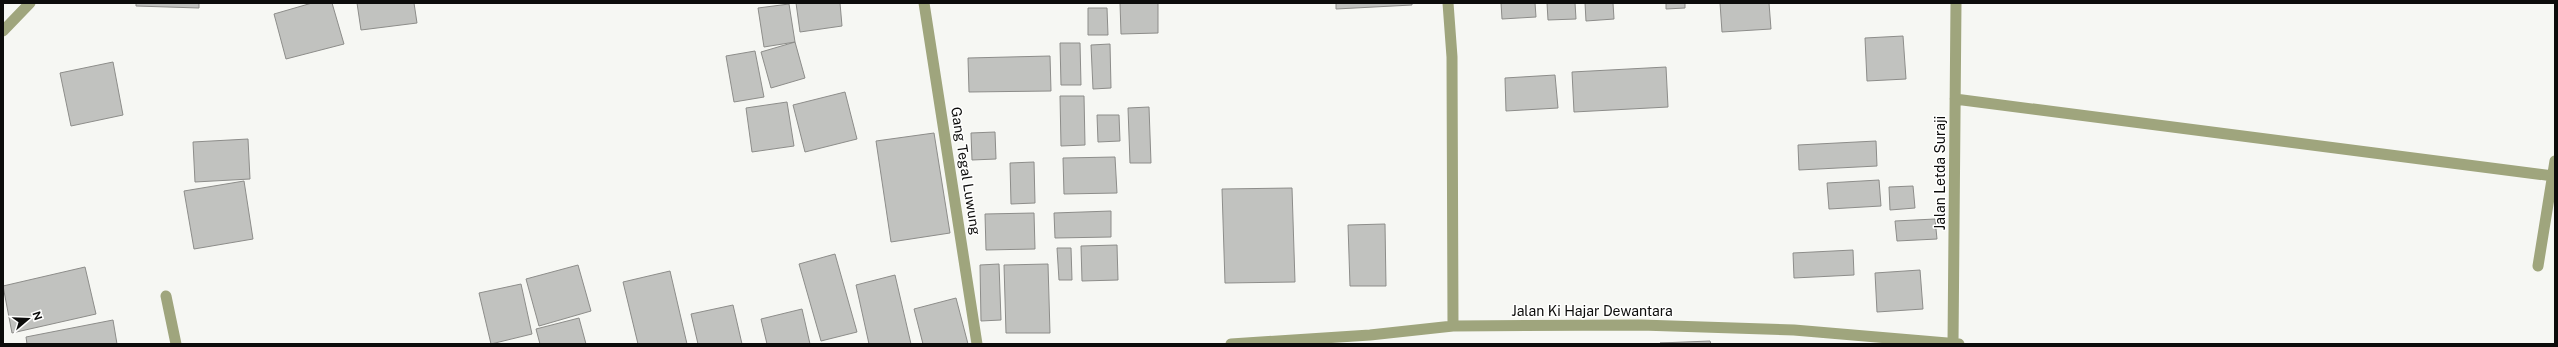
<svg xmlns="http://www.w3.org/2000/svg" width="2558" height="347" font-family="'Public Sans',sans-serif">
<rect width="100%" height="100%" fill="#f6f7f3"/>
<path fill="#c1c2bf" stroke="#8d8d8a" d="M136 3H199V8L136 6Z
M312 3H332L344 44 286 59 274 14Z
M357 3H414L417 23 361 30Z
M796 3H840L842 26 800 32Z
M1120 3H1158V33L1121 34Z
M1336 3H1412V5L1336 9Z
M1501 3H1535L1536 17 1502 19Z
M1547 3H1575L1576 19 1548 20Z
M1585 3H1613L1614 19 1586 21Z
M1666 3H1685V8L1666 9Z
M1720 3H1769L1771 29 1722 32Z
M789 4 795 42 764 47 758 8Z
M1088 8H1107L1108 35H1088Z
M1903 36 1906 79 1867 81 1865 38Z
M795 42 805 78 771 88 761 52Z
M1060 43H1080L1081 85H1061Z
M1110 44 1111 88 1093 89 1091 45Z
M755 51 764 97 734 102 726 56Z
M1050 56 1051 91 969 92 968 58Z
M113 62 123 115 71 126 60 73Z
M1666 67 1668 107 1574 112 1572 72Z
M1555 75 1558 108 1506 111 1505 78Z
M845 92 857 139 805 152 793 105Z
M1060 96H1084L1085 145 1061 146Z
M787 102 794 146 752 152 746 108Z
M1149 107 1151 163H1130L1128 108Z
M1097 115H1119L1120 141 1098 142Z
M995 132 996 159 972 160 971 133Z
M934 133 950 233 891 242 876 141Z
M248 139 250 179 195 182 193 142Z
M1876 141 1877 166 1799 170 1798 145Z
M1115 157 1117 193 1064 194 1063 158Z
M1034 162 1035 203 1011 204 1010 163Z
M1879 180 1881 206 1829 209 1827 183Z
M244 181 253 239 194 249 184 191Z
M1913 186 1915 208 1890 210 1889 187Z
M1292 188 1295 282 1225 283 1222 189Z
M1111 211V237L1055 238 1054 213Z
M1034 213 1035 249 986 250 985 214Z
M1935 219 1937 239 1897 241 1895 221Z
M1385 224 1386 286H1350L1348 225Z
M1117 245 1118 280 1082 281 1081 246Z
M1057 248H1071L1072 280H1059Z
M1853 250 1854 275 1794 278 1793 253Z
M835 254 857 332 821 341 799 264Z
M999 264 1001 320 981 321 980 265Z
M1048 264 1050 333H1006L1004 265Z
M578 265 591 311 539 326 526 279Z
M85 267 96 314 12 333 3 286Z
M1920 270 1923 309 1877 312 1875 273Z
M670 271 687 344H638L623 282Z
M895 275 911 344H869L856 285Z
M521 284 532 334 491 344 479 293Z
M956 298 968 344H923L914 309Z
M733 305 742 344H698L691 314Z
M802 309 810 344H767L761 319Z
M579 318 586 344H540L536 329Z
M113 320 117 344H27L26 337Z
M1710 341 1711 344 1660 343Z"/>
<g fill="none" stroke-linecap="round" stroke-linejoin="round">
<path stroke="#9fa57d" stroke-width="11" d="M924 3 977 344
M1448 3 1452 57 1453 326
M3 31 30 3
M1955 99 2553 176
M2538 266 2555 161
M166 296 176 344
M1231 344 1370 335 1453 326 1641 325 1794 330 1959 344
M1953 344 1956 3"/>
</g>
<g text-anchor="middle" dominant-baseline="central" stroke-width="3" stroke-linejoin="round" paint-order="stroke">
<g font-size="14" fill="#0c0c0b" stroke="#fffffe">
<text transform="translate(966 171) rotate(81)">Gang Tegal Luwung</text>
<text transform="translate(1940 173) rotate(-90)">Jalan Letda Suraji</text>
<text x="1592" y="311">Jalan Ki Hajar Dewantara</text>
</g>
</g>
<rect width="2558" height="347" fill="none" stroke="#0c0c0b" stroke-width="8"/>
<g transform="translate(28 319) rotate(71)" stroke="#fffffe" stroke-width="3" paint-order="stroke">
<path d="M0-3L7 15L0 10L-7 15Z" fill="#0c0c0b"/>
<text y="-6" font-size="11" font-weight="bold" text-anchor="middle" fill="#0c0c0b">N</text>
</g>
</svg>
